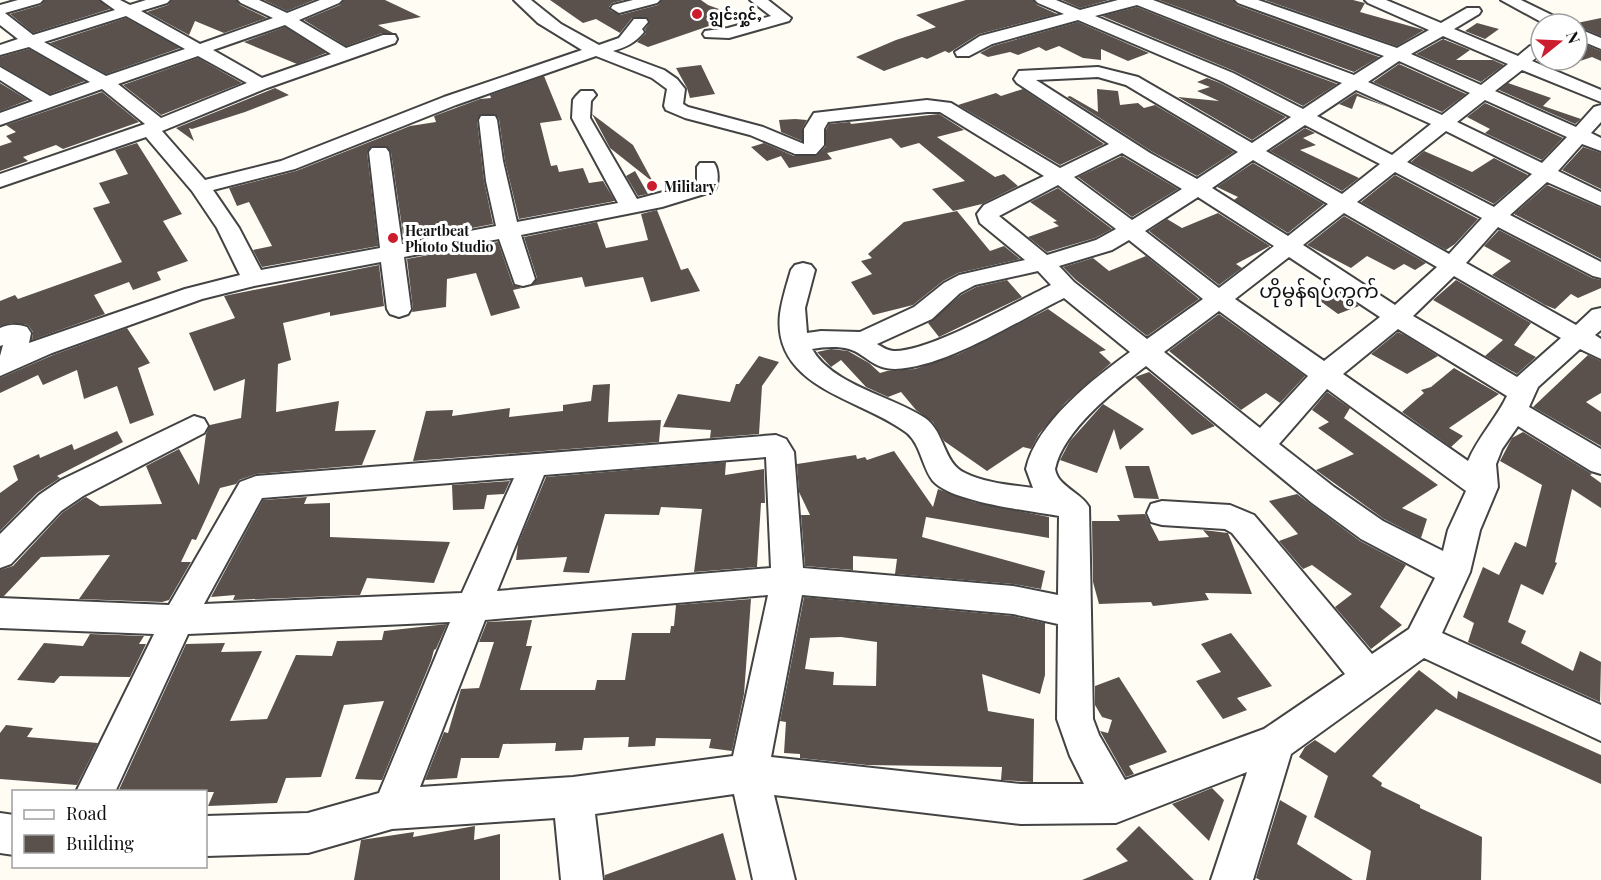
<svg xmlns="http://www.w3.org/2000/svg" width="1601" height="880" font-family="'Playfair Display','Noto Sans Myanmar',serif">
<rect width="100%" height="100%" fill="#fffcf4"/>
<path fill="#5a514c" fill-rule="evenodd" d="M45 0H99L110 9 33 33 10 14 41 5Z
M172 0H236L240 5 267 18 224 33 195 21 189 35 147 12 168 5Z
M264 0H314L287 11Z
M344 0H385L421 17 378 25 393 33H382L346 46 304 20 340 5Z
M550 0H624L612 3 609 7 610 10 620 15 658 5 662 0H701L708 5 738 16 648 47 637 42 646 33 645 29 650 22 646 17 632 18 620 33 596 19 583 23Z
M966 0H1033L1037 5 1057 14 979 34 949 53 945 51 927 59 922 57 884 71 856 57 896 40 936 27 916 15Z
M1062 0H1109L1080 8Z
M1159 0H1233L1237 5 1379 57 1354 72Z
M1265 0H1353L1365 3 1360 12 1424 30 1397 46Z
M1137 7 1219 40 1337 84 1303 106 1234 71 1102 16Z
M126 18 180 48 106 74 50 43Z
M1601 18V36L1577 26V23Z
M1078 22 1149 53 1128 61 1101 49V60L1083 58 1059 46 1046 51 1039 47 1018 55 1010 52 988 57 980 53 993 46Z
M1477 23 1499 29 1485 39 1465 31Z
M285 27 326 53 297 64 244 42Z
M1443 39 1470 50 1456 60H1493L1504 65 1481 82 1416 54Z
M1577 41 1601 51V61L1592 57 1577 62Z
M29 49 85 81 50 94 0 65V57Z
M198 58 242 83 161 115 123 85Z
M1399 64 1466 94 1442 112 1373 82Z
M701 65 715 94 690 98 687 88 676 68Z
M544 76 562 120 540 123 551 166 557 165 559 172 583 168 589 183 603 181 615 201 519 219 505 161 499 119 495 114H481L477 120 484 181 493 224 404 241 391 152 386 146H372L367 152 378 246 262 267 253 250 272 246 249 202 237 206 229 188 296 171 410 126 436 122 434 116 480 99 491 98 490 95Z
M1207 78 1220 83 1286 117 1252 140 1178 97 1219 101 1197 91 1210 87 1197 82Z
M0 83 28 100 0 111Z
M1508 83 1551 98 1543 106 1581 119 1575 124 1499 90Z
M275 88 289 95 245 112 192 129 189 128 194 141 176 128Z
M1023 89 1104 144 1060 165 958 105 996 93 1001 96Z
M1097 89 1118 91 1120 105 1138 103 1144 108 1155 105 1234 152 1197 176 1151 151 1067 97 1070 96 1098 112Z
M102 92 139 122 63 149 56 145 23 157 28 161 0 171V146L12 142 6 136 16 132 6 125Z
M1356 93 1388 107 1357 96 1352 109 1339 104Z
M1485 103 1563 138 1542 160 1485 133 1490 129 1467 117Z
M592 114 633 145 653 182 610 148Z
M939 114 964 130 937 137 995 177 1004 174 1018 186 982 204 953 211 932 189 965 181 919 143 901 148 891 138 827 153 832 159 789 168 781 156 767 161 751 147 764 143 794 156H816L826 146V130L829 124 850 122 851 124Z
M795 119 807 120 802 129V141L781 132 779 120Z
M1305 128 1315 133 1303 138 1316 145 1300 150 1359 178 1342 191 1270 151Z
M137 143 182 214 163 221 188 261 157 272 161 280 133 290 129 282 94 295 105 314 32 340 33 332 28 325 13 323 0 326V301L15 295 18 299 122 262 93 208 110 203 99 183 128 174 115 150Z
M1583 147 1601 153V189L1562 170Z
M1424 151 1472 172 1494 158 1528 175 1494 204 1411 162Z
M1122 156 1178 189 1132 217 1078 177Z
M1253 163 1324 204 1288 233 1234 200 1238 197 1217 187Z
M635 171 648 194 638 196 626 176Z
M1395 175 1478 219 1455 244 1446 250 1361 202Z
M1547 185 1601 208V259L1514 214Z
M1058 188 1112 229 1095 238 1047 252 1028 237 1059 226 1053 222 1057 221 1030 202Z
M657 210 681 270 688 268 700 291 651 302 643 277 585 287 582 277 531 286 537 278 524 237 597 222 606 248 648 240 641 214Z
M957 211 990 251 1004 246 1020 259 958 273 943 281 913 305 873 315 851 282 872 274 861 261 872 258 868 254 904 222Z
M1218 213 1270 246 1236 264 1242 268 1219 285 1149 231 1167 219 1182 228Z
M1344 216 1426 263 1415 270 1404 264 1394 270 1367 256 1351 268 1307 245Z
M1499 230 1592 278 1601 280V288L1578 298 1571 294 1555 309 1545 305 1492 275 1511 261 1484 246Z
M498 242 513 285 522 288 513 290 520 308 491 316 476 273 447 279 446 307 412 312 413 309 407 259Z
M1146 256 1199 299 1147 336 1076 280 1063 267 1093 258 1109 271Z
M379 265 384 306 330 316V312L283 323 291 360 278 364 276 412 339 401 335 431 376 430 362 465 256 474 239 480 236 484 220 488 196 540 192 539 181 562H191L169 600 162 602 79 599 110 555 41 557 4 596H0V570L13 566 62 513 84 498 86 497 100 506 162 504 146 466 179 449 199 485 206 434 210 425 241 418 245 379 214 391 189 333 235 318 224 296Z
M1007 280 1022 297 939 337 928 323 961 295 976 287Z
M1456 280 1531 323 1514 345 1536 357 1517 374 1485 356 1503 340 1433 300Z
M1336 291 1359 306 1338 314 1316 298Z
M1048 309 1106 350 1099 352 1111 363 1066 402 1039 434 1031 449 1023 447 987 471 944 441 933 422 916 410 901 392 888 397 866 387 841 360 831 367 817 352 831 349 848 351 869 363 880 373 887 371 915 369 959 354Z
M1219 314 1305 376 1280 403 1266 393 1241 410 1169 351Z
M127 328 150 363 138 368 154 415 130 424 117 386 84 399 77 370 43 385 38 375 0 393V378L53 355Z
M1398 332 1406 336 1438 356 1407 374 1371 354Z
M1588 355 1601 361V393L1586 402 1601 412V446L1533 407Z
M759 356 779 362 762 386 759 434 710 438 711 430 663 427 678 394 730 402 736 384H739Z
M1454 368 1499 394 1449 428 1463 436 1451 447 1402 412 1424 393 1421 390 1431 387Z
M1149 372 1215 426 1192 435 1135 377Z
M610 384 608 422 661 420 659 442 413 461 426 411 453 410 452 416 510 408 509 417 563 411V405L591 401 593 385Z
M1327 392 1350 408 1344 418 1438 485 1402 508 1427 519 1421 538 1384 519 1316 470 1354 454 1318 428 1329 422 1312 410Z
M1103 404 1144 429 1120 450 1114 429 1097 473 1060 460 1070 441Z
M117 431 123 442 57 476 60 478 37 493 0 531V493L18 480 13 466 39 454 40 458 72 444 74 450Z
M1523 432 1592 474 1590 475 1601 483V508L1572 489 1555 562 1557 563 1543 595 1521 584 1508 622 1526 631 1521 643 1573 671 1580 651 1601 662 1600 702 1468 642 1474 623 1463 617 1483 567 1499 575 1515 542 1526 547 1542 485 1500 461 1512 438Z
M894 451 933 507 938 489 973 502 1049 517V538L926 517 922 537 1045 571 1041 589 1013 584 895 574 897 559 853 556V570L805 566 801 515H810L799 492 797 464 856 455 857 459 865 457 867 460Z
M726 462 725 475 764 469 765 503H761L757 567 694 572 702 509 661 507 659 515 605 514 589 573 563 572 567 557 516 560 518 544 546 477Z
M1125 466H1149L1159 499 1134 498Z
M510 481 504 494 487 495 484 509 453 510 452 485Z
M1297 494 1360 541 1406 565 1380 607 1402 625 1371 649 1335 607 1352 594 1312 565 1303 569 1279 541 1298 534 1269 501Z
M307 497 304 504 330 503V537L450 542 434 583 367 578 360 595 233 600 235 595 211 597 263 500Z
M1145 514 1159 541 1209 537 1203 530 1228 533 1252 594 1205 593 1209 600 1153 606 1151 602 1099 604 1093 582 1092 521H1120L1117 515Z
M804 597 1013 616 1045 623V675L1040 694 982 674 988 711 1034 719 1033 782 1001 780 1002 767 867 765 800 758V754L784 753 786 722 780 721ZM841 637 877 642 876 686 833 685 834 672 805 669 810 638Z
M751 599 744 694 732 751 709 748 711 739 656 738 655 746 628 747 629 737 584 738 582 750 555 751 556 743 503 744 499 758H461L457 778 425 780 444 732 448 733 461 689 479 688 494 642H479L487 622 532 620 526 646H532L520 690H595L597 680H625L632 633H670L671 626H674L676 605Z
M447 624 436 649 434 650 431 661 382 780 355 779 384 701 344 705 321 777 286 778 277 803 208 806 214 792H118L186 644 225 643 221 652 262 651 230 721 267 719 296 655 332 656 337 641 382 640 384 631Z
M1231 633 1272 686 1237 698 1247 710 1223 719 1196 681 1221 672 1201 644Z
M90 634 144 636 139 644H146L130 677 60 676 54 683 17 680 44 643 83 646Z
M1419 670 1457 699 1458 691 1601 755V784L1436 709 1372 776 1382 783 1381 786 1420 805V808L1482 837 1481 880H1366L1371 851 1314 817 1328 776 1299 757 1305 747 1315 740 1335 753Z
M1119 677 1167 752 1129 766 1134 774 1126 777 1100 731 1108 733 1112 720 1102 717 1095 705V686Z
M6 725 33 728 27 737 98 743 77 785 0 779V733Z
M1212 788 1224 800 1209 841 1172 804Z
M1280 800 1307 816 1297 844 1353 880H1260L1256 878Z
M475 826 474 840 500 834V880H354L361 840 414 832 413 837Z
M1139 826 1194 880H1082L1128 861 1116 849Z
M723 833 736 880H605V875Z"/>
<g fill="none" stroke-linecap="round" stroke-linejoin="round">
<g stroke="#434343" stroke-width="4">
<path id="minor" d="M18 0H43L40 3 5 13 33 35 115 10 101 0H120L130 5 146 0H170L167 3 141 11 200 44 273 18 241 3 238 0H259L287 13 320 0H342L339 3 299 20 346 48 383 35H395L397 39 395 43 267 88 162 131 205 180 281 161 444 97 582 50 538 23 514 0H531L561 24 599 45 619 38 634 19H646L648 22 642 29 644 32C635 43 626 47 613 51L664 70 677 79 685 89 683 104 688 107 763 127 804 144V129L814 113 927 100 951 103 1060 168 1109 144 1017 83 1014 79 1019 71 1098 67 1138 77 1252 143 1291 117 1221 81 1078 20 992 44 969 56H957L955 52 980 36 1064 14 1038 3 1035 0H1056L1080 10 1118 0H1153L1354 75 1384 56 1238 3 1235 0H1258L1397 48 1429 30 1368 3 1365 0H1386L1441 23 1467 8H1479L1481 11 1479 14 1454 29 1518 56 1530 46H1541V54L1532 61 1601 90V102L1522 70 1495 91 1576 127 1594 107 1601 105V122L1591 133 1601 138V151L1582 144 1558 171 1601 192V206L1547 182 1510 215 1601 262V278L1593 276 1498 227 1466 263 1576 325 1592 310 1601 308V330L1595 335 1601 339V359L1580 349 1538 387 1529 407 1601 449V474L1591 471 1518 426 1502 449 1496 464 1498 487 1480 530 1470 572 1442 633 1601 705V741L1424 658 1291 754 1253 880H1211L1247 772 1116 823 1021 824 774 795 795 880H753L734 794 595 814 603 880H561L555 818 392 829 308 853 206 856V816L308 813 379 793 450 622 188 634 115 792H76L154 634 0 628V598L169 605 240 482 256 476 776 435 786 439 794 452 803 568 1013 586 1058 595 1059 516C1030 511 951 502 933 481 922 467 921 445 907 433 864 399 772 389 780 314 782 299 787 284 791 270L795 265 803 263 811 265 815 270 805 308 807 333 821 331 860 332 914 307 944 283 959 275 1025 260 980 223 977 214 984 205 1044 176 940 112H927L828 122 824 129V145L816 154H795L750 135 685 118 666 110 664 106 667 89 652 78 596 56 456 105 295 169 213 190 239 228 261 270 380 248 369 152 372 148H386L389 152 402 244 496 226 486 181 479 120 481 116H495L497 120 503 161 517 222 618 203 572 118 573 100 576 96 581 91H593L596 95 591 101 590 118 637 199 697 183V167L700 163H714C719 170 719 184 714 191L662 207 521 235 535 279 531 284 523 286 515 284 499 239 404 257 411 309 408 314 399 317 390 314 387 309 381 262 254 286 202 299 52 353 0 376V356L3 345 0 346V328C10 324 16 324 27 327L31 333 29 343 185 289 240 275 217 228 192 191 146 137 0 187V174L145 124 102 89 0 125V113L33 101 0 80V67L50 96 90 82 29 47 0 55V45L18 39 0 25V5ZM1137 5 1220 38 1342 83 1303 109 1233 73 1095 16ZM126 16 185 49 106 76 44 42ZM285 25 331 54 262 78 213 50ZM1443 36 1508 64 1481 85 1411 54ZM198 56 247 83 161 118 118 84ZM1399 61 1470 93 1442 115 1368 82ZM1098 77 1126 85 1238 152 1197 179 1150 153 1036 80ZM1356 90 1431 124 1392 155 1317 116ZM1485 100 1567 137 1542 163 1457 122ZM1305 125 1380 164 1342 194 1266 151ZM1446 131 1532 174 1494 207 1407 162ZM1122 153 1182 189 1132 220 1074 177ZM1253 160 1328 204 1288 236 1212 188ZM1395 172 1482 218 1449 254 1357 202ZM1058 185 1116 229 1096 240 1047 255 999 216ZM1198 197 1274 246 1219 288 1145 231ZM1344 213 1437 267 1395 305 1303 245ZM1129 240 1203 299 1147 339 1074 282 1059 266 1112 250ZM1289 257 1380 317 1324 361 1235 299ZM1038 271 1051 285C1015 302 930 352 894 351 888 351 882 347 877 344L932 319 960 293 975 285ZM1454 276 1561 338 1517 377 1413 316ZM1064 298 1130 352C1093 379 1036 423 1026 469L1033 488C1011 485 985 483 965 473 943 463 945 432 925 418 892 396 832 385 812 349 823 347 838 346 849 349 864 353 873 369 895 369 945 368 1019 320 1064 298ZM1219 311 1308 376 1260 428 1164 352ZM1398 329 1507 396C1496 419 1478 437 1468 461L1343 374ZM1146 366 1312 503 1361 539 1435 578 1409 629 1372 654 1254 515 1230 505 1162 501 1151 504 1147 513 1151 522 1162 525 1225 529 1232 533 1345 674 1264 729 1125 780 1099 735 1093 719 1089 507C1081 492 1058 487 1055 469 1063 430 1116 389 1146 366ZM1327 389 1466 491 1448 530 1443 551 1383 521 1334 487 1279 444ZM766 457 771 568 497 591 544 475ZM514 478 462 593 204 604 262 498ZM768 595 733 756 573 777 420 787 485 620ZM802 595 1013 614 1058 624 1057 719 1070 756 1084 784H1021L771 757Z
M633 0H660L657 3 619 13 611 8 613 5Z
M750 0H768L791 18 789 21 729 38 705 37 703 34 705 31 728 28 771 16Z
M1501 0H1521L1564 21 1566 24H1545Z
M1577 28 1601 38V49L1577 39Z
M194 416 204 419 208 426 204 433 83 496 61 511 11 564 0 568V534L39 495 61 480Z
M0 813 14 815V855L0 853Z"/>
</g>
<use href="#minor" fill="#fff" fill-rule="evenodd"/>
</g>
<g fill="#cc1d2e" stroke="#fff" stroke-width="2">
<circle cx="697" cy="14" r="6"/>
<circle cx="652" cy="186" r="6"/>
<circle cx="393" cy="238" r="6"/>
</g>
<g text-anchor="middle" dominant-baseline="central" stroke-width="6" stroke-linejoin="round" paint-order="stroke">
<g font-size="14" font-weight="bold" fill="#101010" stroke="#fff" text-anchor="start">
<text x="709" y="14">ၵျွင်းႁွင်ႇ</text>
<text x="664" y="186">Military</text>
<text x="405" y="230">Heartbeat<tspan x="405" dy="16">Phtoto Studio</tspan></text>
</g>
<g font-size="20" fill="#101010" stroke="#fff">
<text x="1319" y="289">ဟိုမွန်ရပ်ကွက်</text>
</g>
</g>
<rect x="12" y="790" width="195" height="78" fill="#ffffff" stroke="#9f9f9f" stroke-width="1.5"/>
<rect x="24" y="810" width="30" height="9" fill="#ffffff" stroke="#9f9f9f" stroke-width="1.5"/>
<text x="66" y="820" font-size="18" fill="#101010">Road</text>
<rect x="24" y="835" width="30" height="18" fill="#5a514c" stroke="#9f9f9f" stroke-width="1.5"/>
<text x="66" y="850" font-size="18" fill="#101010">Building</text>
<g transform="translate(1559 42) rotate(72)"><circle r="28" fill="#ffffff" stroke="#9f9f9f" stroke-width="1.5"/>
<path d="M0-4.5L10 22L0 15L-10 22Z" fill="#cc1d2e"/>
<text y="-9" font-size="16" font-weight="bold" text-anchor="middle" fill="#101010">N</text>
</g>
</svg>
